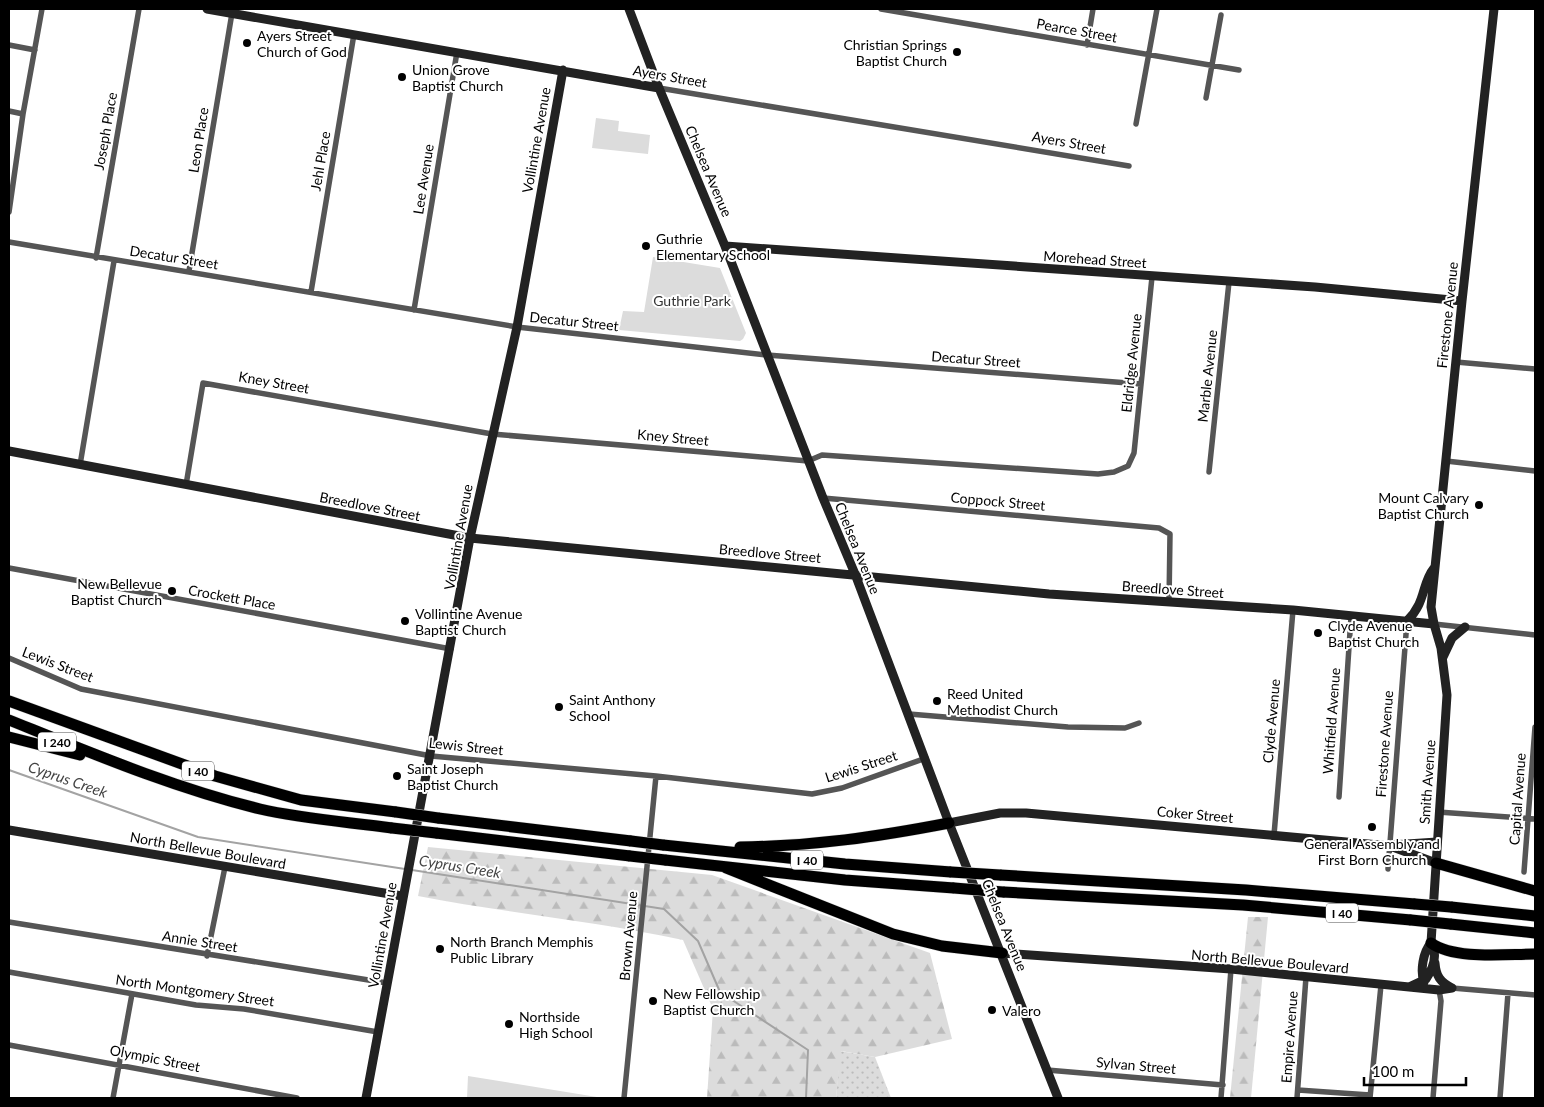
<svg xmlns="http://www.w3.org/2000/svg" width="1544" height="1107" font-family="Lato,sans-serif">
<defs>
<pattern id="grass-dots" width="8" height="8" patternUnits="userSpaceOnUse" patternTransform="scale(1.25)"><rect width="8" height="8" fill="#dcdcdc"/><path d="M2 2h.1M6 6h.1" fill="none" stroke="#bbb" stroke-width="1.8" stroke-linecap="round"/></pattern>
<pattern id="forest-firs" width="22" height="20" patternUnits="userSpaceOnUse" patternTransform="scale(1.25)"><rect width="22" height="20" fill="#dcdcdc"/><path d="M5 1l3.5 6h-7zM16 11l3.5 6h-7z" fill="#bbb"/></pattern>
</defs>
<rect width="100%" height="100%" fill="#fff"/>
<path fill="url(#grass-dots)" d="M840 1051 875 1057 891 1098H836Z"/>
<path fill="url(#forest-firs)" d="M428 847 712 875 930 953 952 1039 875 1057 841 1051 836 1098H707L713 1009 683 940C595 921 506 913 418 896Z
M1248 917H1268L1251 1098H1230Z"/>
<path fill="#dcdcdc" d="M596 118 619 121 618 131 650 135 648 154 592 148Z
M653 257 720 268 746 333 743 339 740 341 619 330 623 311 644 312Z
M468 1076 603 1098H467Z"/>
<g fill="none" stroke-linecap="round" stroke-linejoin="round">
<path stroke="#a3a3a3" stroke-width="2" d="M9 770 198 837 405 869
M412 870 664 909 698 941 720 992 808 1050 806 1098"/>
<g stroke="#dbdbdb" stroke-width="12">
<path id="highway" d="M9 701 215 776 301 800 396 812
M9 720C91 753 174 788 260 809 303 819 349 822 392 828
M9 737 80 755
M438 818 631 841
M436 833 630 856
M663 845 845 864 951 872
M740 847C814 846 876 837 949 823
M665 860 845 880 954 888
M1436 863 1535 891
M726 868 893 934 942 946 1002 953
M1000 875 1246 890 1415 904
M1003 892 1243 905 1411 920
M1451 907 1535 916
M1450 924 1535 933
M1431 943C1455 960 1505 954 1535 954"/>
</g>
<path stroke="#555" stroke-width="5.5" d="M881 9 1239 70
M9 45 35 50
M1087 45 1093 9
M659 88 1129 166
M1206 98 1221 15
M9 111 23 114
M1136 124 1157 9
M9 212 23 114 42 9
M9 242 517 327 767 355 1141 384
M96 258 139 9
M189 271 232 13
M311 292 354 34
M414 310 457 52
M1456 362 1535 369
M1446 461 1535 471
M80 465 114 261
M1209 472 1229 282
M186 485 203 383 492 434 808 461 822 455 1098 474 1114 472 1128 466 1134 453 1152 277
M823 498 1159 528 1170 534 1169 603
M9 568 451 649
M1434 624 1535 635
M9 658 81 689 431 756 656 776 812 794 842 788 926 758
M909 714 1068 727 1125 728 1139 723
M1339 797 1351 617
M1438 812 1535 819
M1274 835 1293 610
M1388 869 1407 621
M1524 872 1535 727
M9 922 387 983
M207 956 225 867
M9 972 196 1005 244 1009 378 1032
M1452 988 1535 995
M9 1045 297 1098
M1047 1070 1223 1085
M1298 1090 1370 1095
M113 1098 132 994
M624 1098 656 776
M1221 1098 1231 969
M1297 1098 1306 977
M1370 1098 1381 985
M1433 1098 1441 1001 1439 990
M1500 1098 1508 993"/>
<path stroke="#222" stroke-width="9" d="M207 9 659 88
M629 9 659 88 725 246 823 498 855 574 949 823 1058 1098
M725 246 1315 287 1462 301
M9 451 470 538 1049 594 1293 610 1434 624
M1407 621C1427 601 1421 584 1434 568
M1443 657 1452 638 1465 627
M949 823 1000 813H1026L1390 846 1436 863
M9 830 402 896
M1392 845 1437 842
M1002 953 1231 969 1439 990 1452 988
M1435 963C1436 976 1440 982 1452 988
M1424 982C1420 971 1423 952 1431 943
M1409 987 1426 979C1434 967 1438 955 1431 943L1447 695 1441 648 1434 624 1431 607 1462 301 1494 9
M366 1098 470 538 517 327 563 70"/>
<use href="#highway" stroke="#000" stroke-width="11"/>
<g stroke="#dbdbdb" stroke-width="12" stroke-linecap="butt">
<path id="highway-bridge" d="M396 812 438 818
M392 828 436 833
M631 841 663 845
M630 856 665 860
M951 872 1000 875
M954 888 1003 892
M1415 904 1451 907
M1411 920 1450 924"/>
</g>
<use href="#highway-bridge" stroke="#000" stroke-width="11"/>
</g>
<g fill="#000" stroke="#fff" stroke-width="2">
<circle cx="247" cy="43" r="5"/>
<circle cx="957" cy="52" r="5"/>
<circle cx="402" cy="77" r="5"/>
<circle cx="646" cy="246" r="5"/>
<circle cx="1479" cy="505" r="5"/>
<circle cx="172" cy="591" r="5"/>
<circle cx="405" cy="621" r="5"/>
<circle cx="1318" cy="633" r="5"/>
<circle cx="937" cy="701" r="5"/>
<circle cx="559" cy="707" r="5"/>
<circle cx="397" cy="776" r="5"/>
<circle cx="1372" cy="827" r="5"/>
<circle cx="440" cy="949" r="5"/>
<circle cx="653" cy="1001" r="5"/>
<circle cx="992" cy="1010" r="5"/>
<circle cx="509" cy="1024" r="5"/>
</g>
<g text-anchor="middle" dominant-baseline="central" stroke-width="4" stroke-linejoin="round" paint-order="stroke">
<g fill="#fff" stroke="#4c4c4c" stroke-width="1">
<rect x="38" y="732.5" width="38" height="19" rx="4"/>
<rect x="182" y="761.5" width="32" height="19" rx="4"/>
<rect x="791" y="850.5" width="32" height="19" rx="4"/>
<rect x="1326" y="903.5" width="32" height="19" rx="4"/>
</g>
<g font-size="12" font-weight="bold" fill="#000">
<text x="57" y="742">I 240</text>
<text x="198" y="771">I 40</text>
<text x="807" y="860">I 40</text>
<text x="1342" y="913">I 40</text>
</g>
<g font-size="14" fill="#000" stroke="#fff">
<text transform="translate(1077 30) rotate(10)">Pearce Street</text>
<text transform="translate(670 76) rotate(10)">Ayers Street</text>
<text transform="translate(105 131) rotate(-80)">Joseph Place</text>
<text transform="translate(198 140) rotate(-81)">Leon Place</text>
<text transform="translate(536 140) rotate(-80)">Vollintine Avenue</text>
<text transform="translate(1069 142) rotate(10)">Ayers Street</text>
<text transform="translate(320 161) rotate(-80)">Jehl Place</text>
<text transform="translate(709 171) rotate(67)">Chelsea Avenue</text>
<text transform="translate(423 179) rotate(-81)">Lee Avenue</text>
<text transform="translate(174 257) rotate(9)">Decatur Street</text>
<text transform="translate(1095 259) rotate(4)">Morehead Street</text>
<text transform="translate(1447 315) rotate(-84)">Firestone Avenue</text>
<text transform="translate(574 321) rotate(6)">Decatur Street</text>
<text transform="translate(976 359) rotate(4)">Decatur Street</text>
<text transform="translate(1131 363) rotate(-84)">Eldridge Avenue</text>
<text transform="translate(1207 376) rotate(-84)">Marble Avenue</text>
<text transform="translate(274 382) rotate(10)">Kney Street</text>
<text transform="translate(673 437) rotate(5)">Kney Street</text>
<text transform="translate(998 501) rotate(5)">Coppock Street</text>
<text transform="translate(370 506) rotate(11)">Breedlove Street</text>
<text transform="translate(458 537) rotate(-80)">Vollintine Avenue</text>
<text transform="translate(858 548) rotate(68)">Chelsea Avenue</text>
<text transform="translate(770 553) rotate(5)">Breedlove Street</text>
<text transform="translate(1173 589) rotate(4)">Breedlove Street</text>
<text transform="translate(232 597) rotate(10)">Crockett Place</text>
<text transform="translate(58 664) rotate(21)">Lewis Street</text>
<text transform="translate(1271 721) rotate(-85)">Clyde Avenue</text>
<text transform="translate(1331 721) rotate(-86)">Whitfield Avenue</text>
<text transform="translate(1384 744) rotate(-86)">Firestone Avenue</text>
<text transform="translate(466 746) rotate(6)">Lewis Street</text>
<text transform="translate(861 766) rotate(-18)">Lewis Street</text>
<text transform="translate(1427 782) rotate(-86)">Smith Avenue</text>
<text transform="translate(1517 799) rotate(-86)">Capital Avenue</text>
<text transform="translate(1195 814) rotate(5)">Coker Street</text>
<text transform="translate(208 850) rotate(10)">North Bellevue Boulevard</text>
<text transform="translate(1005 925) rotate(68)">Chelsea Avenue</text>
<text transform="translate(382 935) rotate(-80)">Vollintine Avenue</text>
<text transform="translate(628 936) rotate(-85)">Brown Avenue</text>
<text transform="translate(200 941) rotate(9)">Annie Street</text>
<text transform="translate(1270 961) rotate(5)">North Bellevue Boulevard</text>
<text transform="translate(195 990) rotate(8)">North Montgomery Street</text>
<text transform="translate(1289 1037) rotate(-86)">Empire Avenue</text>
<text transform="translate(155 1058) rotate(11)">Olympic Street</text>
<text transform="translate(1136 1065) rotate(5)">Sylvan Street</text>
</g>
<g font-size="14" fill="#000" stroke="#fff" text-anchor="start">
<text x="257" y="35">Ayers Street<tspan x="257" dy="16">Church of God</tspan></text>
<text x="947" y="44" text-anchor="end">Christian Springs<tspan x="947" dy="16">Baptist Church</tspan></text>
<text x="412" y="69">Union Grove<tspan x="412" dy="16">Baptist Church</tspan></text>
<text x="656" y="238">Guthrie<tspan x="656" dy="16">Elementary School</tspan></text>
<text x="1469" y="497" text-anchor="end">Mount Calvary<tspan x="1469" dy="16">Baptist Church</tspan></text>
<text x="162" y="583" text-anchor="end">New Bellevue<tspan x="162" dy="16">Baptist Church</tspan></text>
<text x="415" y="613">Vollintine Avenue<tspan x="415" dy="16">Baptist Church</tspan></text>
<text x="1328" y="625">Clyde Avenue<tspan x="1328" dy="16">Baptist Church</tspan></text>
<text x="947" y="693">Reed United<tspan x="947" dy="16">Methodist Church</tspan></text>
<text x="569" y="699">Saint Anthony<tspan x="569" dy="16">School</tspan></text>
<text x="407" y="768">Saint Joseph<tspan x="407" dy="16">Baptist Church</tspan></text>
<text x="1372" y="843" text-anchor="middle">General Assembly and<tspan x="1372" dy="16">First Born Church</tspan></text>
<text x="450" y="941">North Branch Memphis<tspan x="450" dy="16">Public Library</tspan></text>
<text x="663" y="993">New Fellowship<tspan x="663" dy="16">Baptist Church</tspan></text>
<text x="1002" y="1010">Valero</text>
<text x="519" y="1016">Northside<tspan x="519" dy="16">High School</tspan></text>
</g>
<g font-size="14" fill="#333" stroke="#fff">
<text x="692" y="300">Guthrie Park</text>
</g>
<g font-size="15" font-style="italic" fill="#444" stroke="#fff">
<text transform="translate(68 779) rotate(19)">Cyprus Creek</text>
<text transform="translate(460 866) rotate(9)">Cyprus Creek</text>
</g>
</g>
<rect width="1544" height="1107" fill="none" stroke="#000000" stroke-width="20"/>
<path d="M1364 1077v8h102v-8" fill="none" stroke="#000000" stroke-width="2.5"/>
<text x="1372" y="1077" font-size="15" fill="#000000" stroke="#ffffff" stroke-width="4" paint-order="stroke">100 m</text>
</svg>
